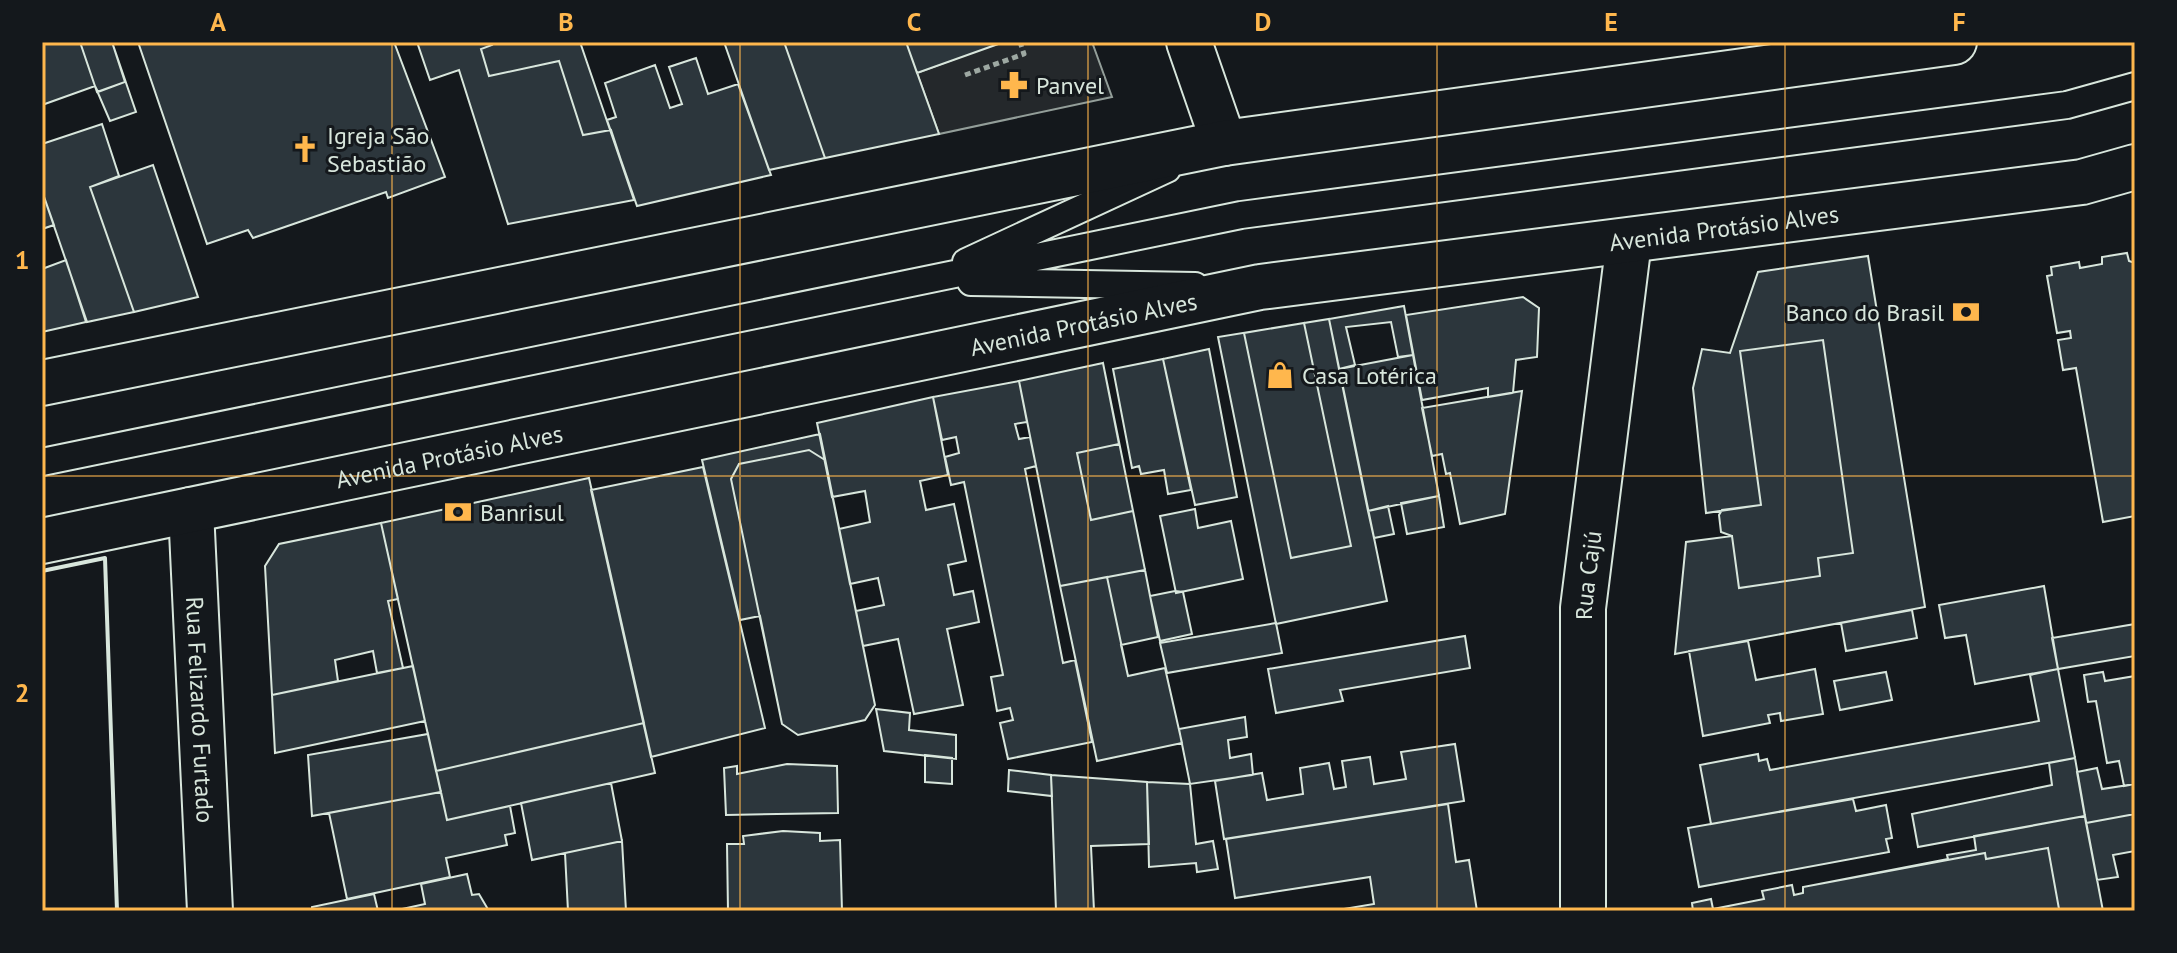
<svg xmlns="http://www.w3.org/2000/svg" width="2177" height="953" font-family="'PT Sans',sans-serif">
<rect width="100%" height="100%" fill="#14181c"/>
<path fill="#24282b" stroke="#939e99" stroke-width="2" d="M1000 42H1092L1112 97 939 134 917 73Z"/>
<path fill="#2c363c" stroke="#d8e6dc" stroke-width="2" d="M42 42H112L125 82 98 92 95 86 42 105Z
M42 42H112L136 112 110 121 95 86 42 105Z
M80 42H112L125 82 97 92Z
M138 42H394L445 177 388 198 386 192 253 238 248 230 207 244Z
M417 42H580L634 200 508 224 459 70 430 80Z
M417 42H491L492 45 481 49 489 76 559 61 583 135 611 130 634 200 508 224 459 70 430 80Z
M724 42H784L825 158 769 170Z
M784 42H906L939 134 825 158Z
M906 42H1000L1001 43 917 73Z
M696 58 708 94 738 84 771 175 637 206 607 120 616 117 605 83 655 65 670 108 682 104 669 67Z
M102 124 119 176 90 187 134 312 87 322 42 191V144Z
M153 165 198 297 134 312 90 187Z
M42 191 54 225 42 229Z
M42 191 54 225 42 229Z
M2127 253 2129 261 2135 263V516L2103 522 2076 368 2063 370 2058 340 2071 338 2070 331 2057 333 2047 276 2052 275 2051 267 2079 262 2080 268 2102 264V257Z
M1868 256 1925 607 1675 654 1686 542 1732 536 1739 588 1820 576 1818 558 1853 553 1823 340 1740 351 1761 505 1706 513 1693 388 1702 349 1730 353 1758 272Z
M66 260 86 322 42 332V269Z
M66 260 86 322 42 332V269Z
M1523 297 1539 308 1537 357 1516 360 1513 393 1488 397V388L1422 400 1406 315Z
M1404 306 1413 355 1398 357 1391 322 1346 327 1355 365 1339 369 1329 319Z
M1329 319 1387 601 1276 624 1218 337Z
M1304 323 1351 546 1291 558 1244 333Z
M1823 340 1853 553 1818 558 1820 576 1739 588 1732 536 1721 532 1719 515 1722 510 1761 505 1740 351Z
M1209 349 1237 497 1195 505 1163 359Z
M1413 355 1439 496 1368 511 1339 369Z
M1163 359 1191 490 1168 494 1164 470 1141 474 1139 466 1132 468 1113 369Z
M1103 363 1145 570 1060 586 1019 381Z
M1103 363 1119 444 1077 453 1091 520 1133 511 1145 570 1060 586 1019 381Z
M1019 381 1027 422 1015 424 1019 439 1030 437 1036 466 1025 469 1063 663 1075 660 1092 742 1008 759 1000 723 1013 720 1010 708 997 711 991 677 1003 675 964 482 951 485 945 457 959 453 956 437 942 440 933 397Z
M1522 391 1505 514 1460 524 1450 473 1446 474 1442 454 1432 456 1422 408Z
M933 397 948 475 920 481 926 510 954 504 966 561 948 565 954 595 973 591 979 622 947 629 963 705 914 714 898 639 863 646 856 611 884 605 878 578 850 584 839 529 870 522 865 491 832 497 817 423Z
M820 434 875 705 865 720 798 735 782 724 760 616 740 620 702 460Z
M809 450 825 460 875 705 865 720 798 735 782 724 731 479 739 464Z
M703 467 765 728 651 757 591 490Z
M589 478 655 773 447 820 381 523Z
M589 478 644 723 436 771 381 523Z
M1439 496 1444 527 1407 534 1401 503Z
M1388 506 1394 534 1374 538 1368 511Z
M1195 509 1198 528 1231 521 1243 579 1176 593 1160 516Z
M381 523 398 599 388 601 403 668 377 673 373 651 335 660 338 681 272 695 265 566 279 544Z
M1145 570 1158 637 1121 645 1128 676 1165 668 1182 743 1097 761 1060 586Z
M1107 577 1128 676 1165 668 1182 743 1097 761 1060 586Z
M2044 586 2058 669 1975 684 1966 635 1945 638 1939 605Z
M1175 591 1183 592 1192 634 1160 641 1150 596Z
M1912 610 1917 638 1846 651 1841 623Z
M1276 623 1282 653 1167 673 1160 643Z
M2135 624V656L2058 669 2052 638Z
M1465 636 1470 668 1340 690 1343 701 1276 713 1268 669Z
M1748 641 1756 680 1815 669 1823 714 1781 721 1780 713 1768 715 1770 723 1703 736 1689 651Z
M413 666 425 721 275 753 272 695Z
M2058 669 2075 758 1711 824 1700 765 1758 754 1759 761 1767 759 1770 770 2039 721 2030 675Z
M1886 672 1892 700 1840 710 1834 681Z
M2103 672 2105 681 2135 676V784L2124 786 2119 761 2107 763 2096 701 2088 702 2084 675Z
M876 709 910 713 909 730 956 735V759L884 751Z
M1245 717 1247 737 1228 740 1230 758 1251 754 1253 775 1190 784 1179 729Z
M428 734 441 792 312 816 308 755Z
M1455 744 1464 801 1224 839 1215 781 1262 773 1267 800 1303 794 1300 768 1329 763 1334 789 1346 787 1342 761 1370 757 1374 784 1406 779 1401 752Z
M925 755 952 758V784L925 782Z
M2075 758 2085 816 1918 847 1912 814 2052 785 2049 763Z
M787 764 837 766 838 813 726 815 724 768 737 766V774Z
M2097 768 2102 789 2135 784V814L2086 823 2077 772Z
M1009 770 1051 775 1052 796 1008 791Z
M1051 775 1147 782 1149 844 1091 846 1094 911H1056Z
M1147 782 1190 784 1196 844 1213 841 1218 869 1197 872 1196 863 1149 867Z
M611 783 622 841 532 860 521 803Z
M441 792 447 820 510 806 515 833 505 835 507 845 446 858 450 877 347 899 329 813Z
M1853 799 1856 811 1886 805 1892 838 1886 839 1889 852 1699 887 1688 828Z
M1448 804 1456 862 1469 860 1477 911H1332L1374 904 1370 877 1235 898 1226 839Z
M2135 814V851L2113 855 2118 877 2097 880 2086 823Z
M2085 816 2103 911H1693L1692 903 1711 899 1713 909 1764 899 1762 891 1792 885 1794 895 1803 893V887L1948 859 1947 855 1976 850 1974 836Z
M783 831 820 833V841L840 840 842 911H728L727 844H744L743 836Z
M622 841 626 911H568L565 853Z
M2048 848 2059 909 2049 911H1693L1692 903 1711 899 1713 909 1764 899 1762 891 1792 885 1794 895 1803 893V887L1985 853 1986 859Z
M467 874 472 895 479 894 489 911H393L425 904 421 884Z
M374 894 378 911H312V907Z"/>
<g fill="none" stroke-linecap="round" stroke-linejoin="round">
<g stroke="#d8e6dc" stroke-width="30">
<path id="lane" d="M966 262 1167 169
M971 282 1195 286
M42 462 1241 215 2067 105 2135 86"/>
</g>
<g stroke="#d8e6dc" stroke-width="48">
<g id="street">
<path id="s1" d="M1583 911V608L1629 241"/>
</g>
</g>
<g stroke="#d8e6dc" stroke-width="48">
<g id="secondary">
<path d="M1189 42 1224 143"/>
<path id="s2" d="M191 510 210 911"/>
</g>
</g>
<g stroke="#d8e6dc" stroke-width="48">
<g id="primary">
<path d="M42 383 1224 143 1954 42"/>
<path id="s3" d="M42 541 1260 287 2082 182 2135 167"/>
</g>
</g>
<path stroke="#9da8a2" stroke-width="5" stroke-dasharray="6 4" stroke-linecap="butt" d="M965 75 1024 54 1020 42"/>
<use href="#lane" stroke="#14181c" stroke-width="26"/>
<use href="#street" stroke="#14181c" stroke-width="44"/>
<use href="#secondary" stroke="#14181c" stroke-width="44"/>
<use href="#primary" stroke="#14181c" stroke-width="44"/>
<path stroke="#d8e6dc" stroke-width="4" d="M42 571 105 558 117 911"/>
</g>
<path fill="none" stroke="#ffb74d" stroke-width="2" stroke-opacity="0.55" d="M392 42V911M740 42V911M1088 42V911M1437 42V911M1785 42V911M42 476H2135"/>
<defs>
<g id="pharmacy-bare" transform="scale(2.16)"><path d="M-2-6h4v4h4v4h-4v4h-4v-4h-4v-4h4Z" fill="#ffb74d" stroke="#14181c" stroke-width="2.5" paint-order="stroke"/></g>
<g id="church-bare" transform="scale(2.16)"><path d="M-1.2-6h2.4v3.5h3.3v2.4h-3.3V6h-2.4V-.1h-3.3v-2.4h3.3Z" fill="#ffb74d" stroke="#14181c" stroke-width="2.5" paint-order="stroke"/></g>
<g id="bank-bare" transform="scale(2.16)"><path d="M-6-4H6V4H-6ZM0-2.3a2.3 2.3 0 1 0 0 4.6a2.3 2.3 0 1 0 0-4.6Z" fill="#ffb74d" stroke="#14181c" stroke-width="2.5" paint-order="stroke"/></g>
<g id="shop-bare" transform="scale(2.16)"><path d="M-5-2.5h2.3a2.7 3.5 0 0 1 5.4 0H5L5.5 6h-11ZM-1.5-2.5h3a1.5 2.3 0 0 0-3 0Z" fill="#ffb74d" stroke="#14181c" stroke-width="2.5" paint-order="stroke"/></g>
</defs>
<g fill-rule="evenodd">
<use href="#pharmacy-bare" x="1014" y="85"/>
<use href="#church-bare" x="305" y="149"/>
<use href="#bank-bare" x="1966" y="312"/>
<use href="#shop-bare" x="1280" y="375"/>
<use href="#bank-bare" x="458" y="512"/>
</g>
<g text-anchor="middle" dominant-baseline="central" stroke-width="6" stroke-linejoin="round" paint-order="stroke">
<g font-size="24" fill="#d8e6dc" stroke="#14181c" text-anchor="start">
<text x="1036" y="85">Panvel</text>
<text x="327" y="135">Igreja São<tspan x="327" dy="28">Sebastião</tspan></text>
<text x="1944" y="312" text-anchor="end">Banco do Brasil</text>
<text x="1302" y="375">Casa Lotérica</text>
<text x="480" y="512">Banrisul</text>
</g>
<g font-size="24" fill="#d8e6dc" stroke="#14181c">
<text stroke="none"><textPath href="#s3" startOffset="1712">Avenida Protásio Alves</textPath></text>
<text stroke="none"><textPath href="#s3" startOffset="1064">Avenida Protásio Alves</textPath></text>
<text stroke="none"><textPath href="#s3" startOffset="416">Avenida Protásio Alves</textPath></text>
<text stroke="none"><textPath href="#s1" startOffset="336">Rua Cajú</textPath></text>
<text stroke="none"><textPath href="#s2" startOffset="200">Rua Felizardo Furtado</textPath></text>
</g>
</g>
<rect width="2177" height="953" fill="none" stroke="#14181c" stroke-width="88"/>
<rect x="44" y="44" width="2089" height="865" fill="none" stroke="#ffb74d" stroke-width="3"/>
<g font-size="26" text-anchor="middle" font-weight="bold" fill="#ffb74d">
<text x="218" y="31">A</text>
<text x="566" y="31">B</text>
<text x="914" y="31">C</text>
<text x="1263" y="31">D</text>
<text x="1611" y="31">E</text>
<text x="1959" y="31">F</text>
<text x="22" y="269">1</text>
<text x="22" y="702">2</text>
</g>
</svg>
